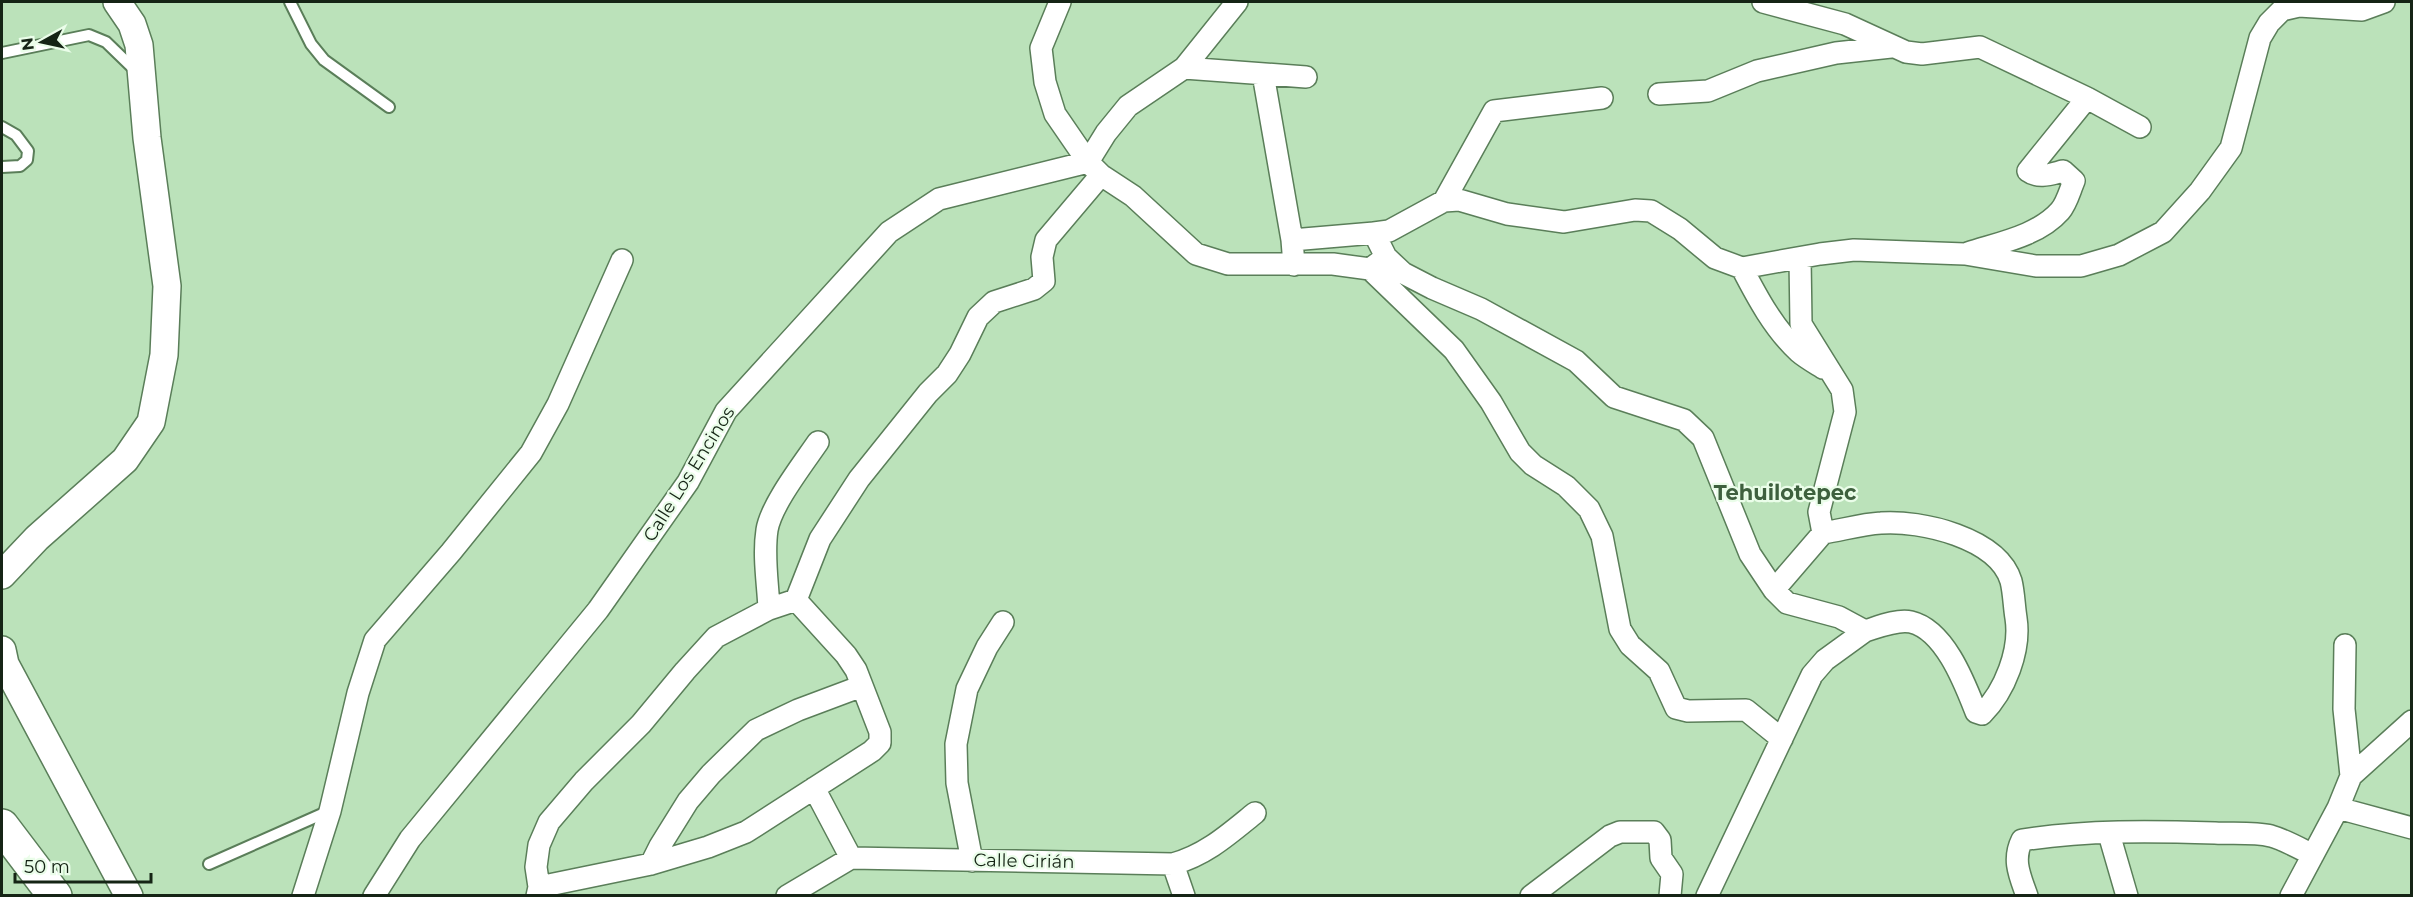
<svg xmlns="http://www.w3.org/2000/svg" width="2413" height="897" font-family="Montserrat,sans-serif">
<rect width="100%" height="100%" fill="#bbe2ba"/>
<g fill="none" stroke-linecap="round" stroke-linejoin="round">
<g stroke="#5a7e59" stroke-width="14">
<path id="service" d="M290 2 311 44 324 60 389 107
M2 53 89 35 106 42 137 72
M2 127 16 135 28 151 27 160 20 166 2 167
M209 864 329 811"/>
</g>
<g stroke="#5a7e59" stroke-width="24">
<path id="minor" d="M1060 2 1041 48 1045 82 1055 114 1088 162 1101 175 1133 196 1196 254 1228 264H1333L1370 269 1386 257 1374 233 1389 231 1444 201 1459 200 1507 214 1564 222 1635 210 1651 211 1680 229 1715 258 1742 268 1820 254 1854 250 1965 254 2036 266H2081L2119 255 2163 232 2200 191 2231 148 2260 38 2269 23 2282 10 2299 6 2362 10 2384 2
M1763 2 1845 24 1906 52 1922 54 1980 47 2087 98 2140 127
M1184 68 1306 77
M1263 74 1292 240 1294 265
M1659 94 1708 91 1757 71 1836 53 1891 47
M1088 162 1106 133 1128 106 1184 68 1237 2
M1444 201 1494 111 1602 98
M1292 240 1374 233
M1968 253C1998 243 2038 236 2060 211 2067 203 2070 190 2074 181L2063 171C2051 174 2039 179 2028 171L2087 98
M1386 257 1403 273 1432 288 1481 309 1576 361 1614 397 1684 420 1703 438 1750 554 1774 590 1787 603 1839 617 1865 631C1878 627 1897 619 1911 622 1945 630 1965 684 1976 712L1982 714C2005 691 2021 650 2016 618 2014 606 2014 593 2011 581 1998 538 1921 520 1881 523 1862 524 1842 530 1823 533
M1742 268C1757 297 1774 329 1799 352 1806 358 1815 363 1823 368
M1370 269 1454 350 1491 402 1520 452 1533 465 1566 486 1589 509 1602 536 1620 629 1630 645 1659 671 1676 708 1688 711 1746 710 1782 739
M1774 590 1823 533 1819 512 1845 412 1842 390 1801 324 1800 258
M769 609C768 584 763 556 767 530 771 505 803 464 818 442
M2345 645 2344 709 2351 776
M814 788 851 858
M2338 808 2412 828
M2109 834 2127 896
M972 861 957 783 956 744 967 689 987 647 1003 622
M651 864 660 846 688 801 711 774 756 730 798 710 862 686
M1173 864 1184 896
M539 887 651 864 708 847 746 832 872 751 880 743V732L856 670 846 655 796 600
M303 896 330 811 358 693 375 640 451 552 531 453 558 404 622 260
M374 896 410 839 598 610 688 482 726 411 889 232 939 199 1088 162
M537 896 539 887 536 867 539 845 549 822 584 781 641 724 685 671 716 637 769 609 796 600 820 539 859 479 928 393 947 374 960 354 978 317 994 302 1034 289 1044 281 1042 257 1046 240 1101 175
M787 896 851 858 1173 864C1206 855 1229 834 1255 813
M1531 896 1610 836 1620 832H1654L1660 840 1661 858 1672 874 1670 896
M1707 896 1812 675 1825 660 1865 631
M2027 896C2020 876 2012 860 2022 840 2086 830 2151 831 2215 833 2233 834 2254 832 2271 836 2285 840 2299 848 2313 855
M2291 896 2338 808 2351 776 2412 721"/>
</g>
<g stroke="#5a7e59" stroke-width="30">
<path id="tertiary" d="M2 575 37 538 125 460 151 422 164 355 167 286 147 138 139 45 132 24 117 2
M2 650 5 664 129 896"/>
</g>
<g stroke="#5a7e59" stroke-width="36">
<path id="primary" d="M2 826 55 896"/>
</g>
<use href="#service" stroke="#fff" stroke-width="10"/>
<use href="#minor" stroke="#fff" stroke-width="21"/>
<use href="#tertiary" stroke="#fff" stroke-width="27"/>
<use href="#primary" stroke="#fff" stroke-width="33"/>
</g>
<g text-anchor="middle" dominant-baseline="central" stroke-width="4.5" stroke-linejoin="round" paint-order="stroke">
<g font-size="18" fill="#152415" stroke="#eafde9">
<text transform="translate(689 474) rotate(-58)">Calle Los Encinos</text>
<text transform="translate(1024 861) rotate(1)">Calle Cirián</text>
</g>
<g font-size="21" font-weight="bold" fill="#3e603e" stroke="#eafde9">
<text x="1785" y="492">Tehuilotepec</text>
</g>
</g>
<rect width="2413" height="897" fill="none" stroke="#152415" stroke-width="6"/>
<g transform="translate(42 42) rotate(262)" stroke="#eafde9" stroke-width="4.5" paint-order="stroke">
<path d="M0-4.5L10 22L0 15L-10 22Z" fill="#152415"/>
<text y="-9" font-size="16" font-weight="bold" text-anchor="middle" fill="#152415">N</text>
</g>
<path d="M15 873v9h136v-9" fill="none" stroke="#152415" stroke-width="3"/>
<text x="24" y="873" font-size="18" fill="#152415" stroke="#eafde9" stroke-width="4.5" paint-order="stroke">50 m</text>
</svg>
